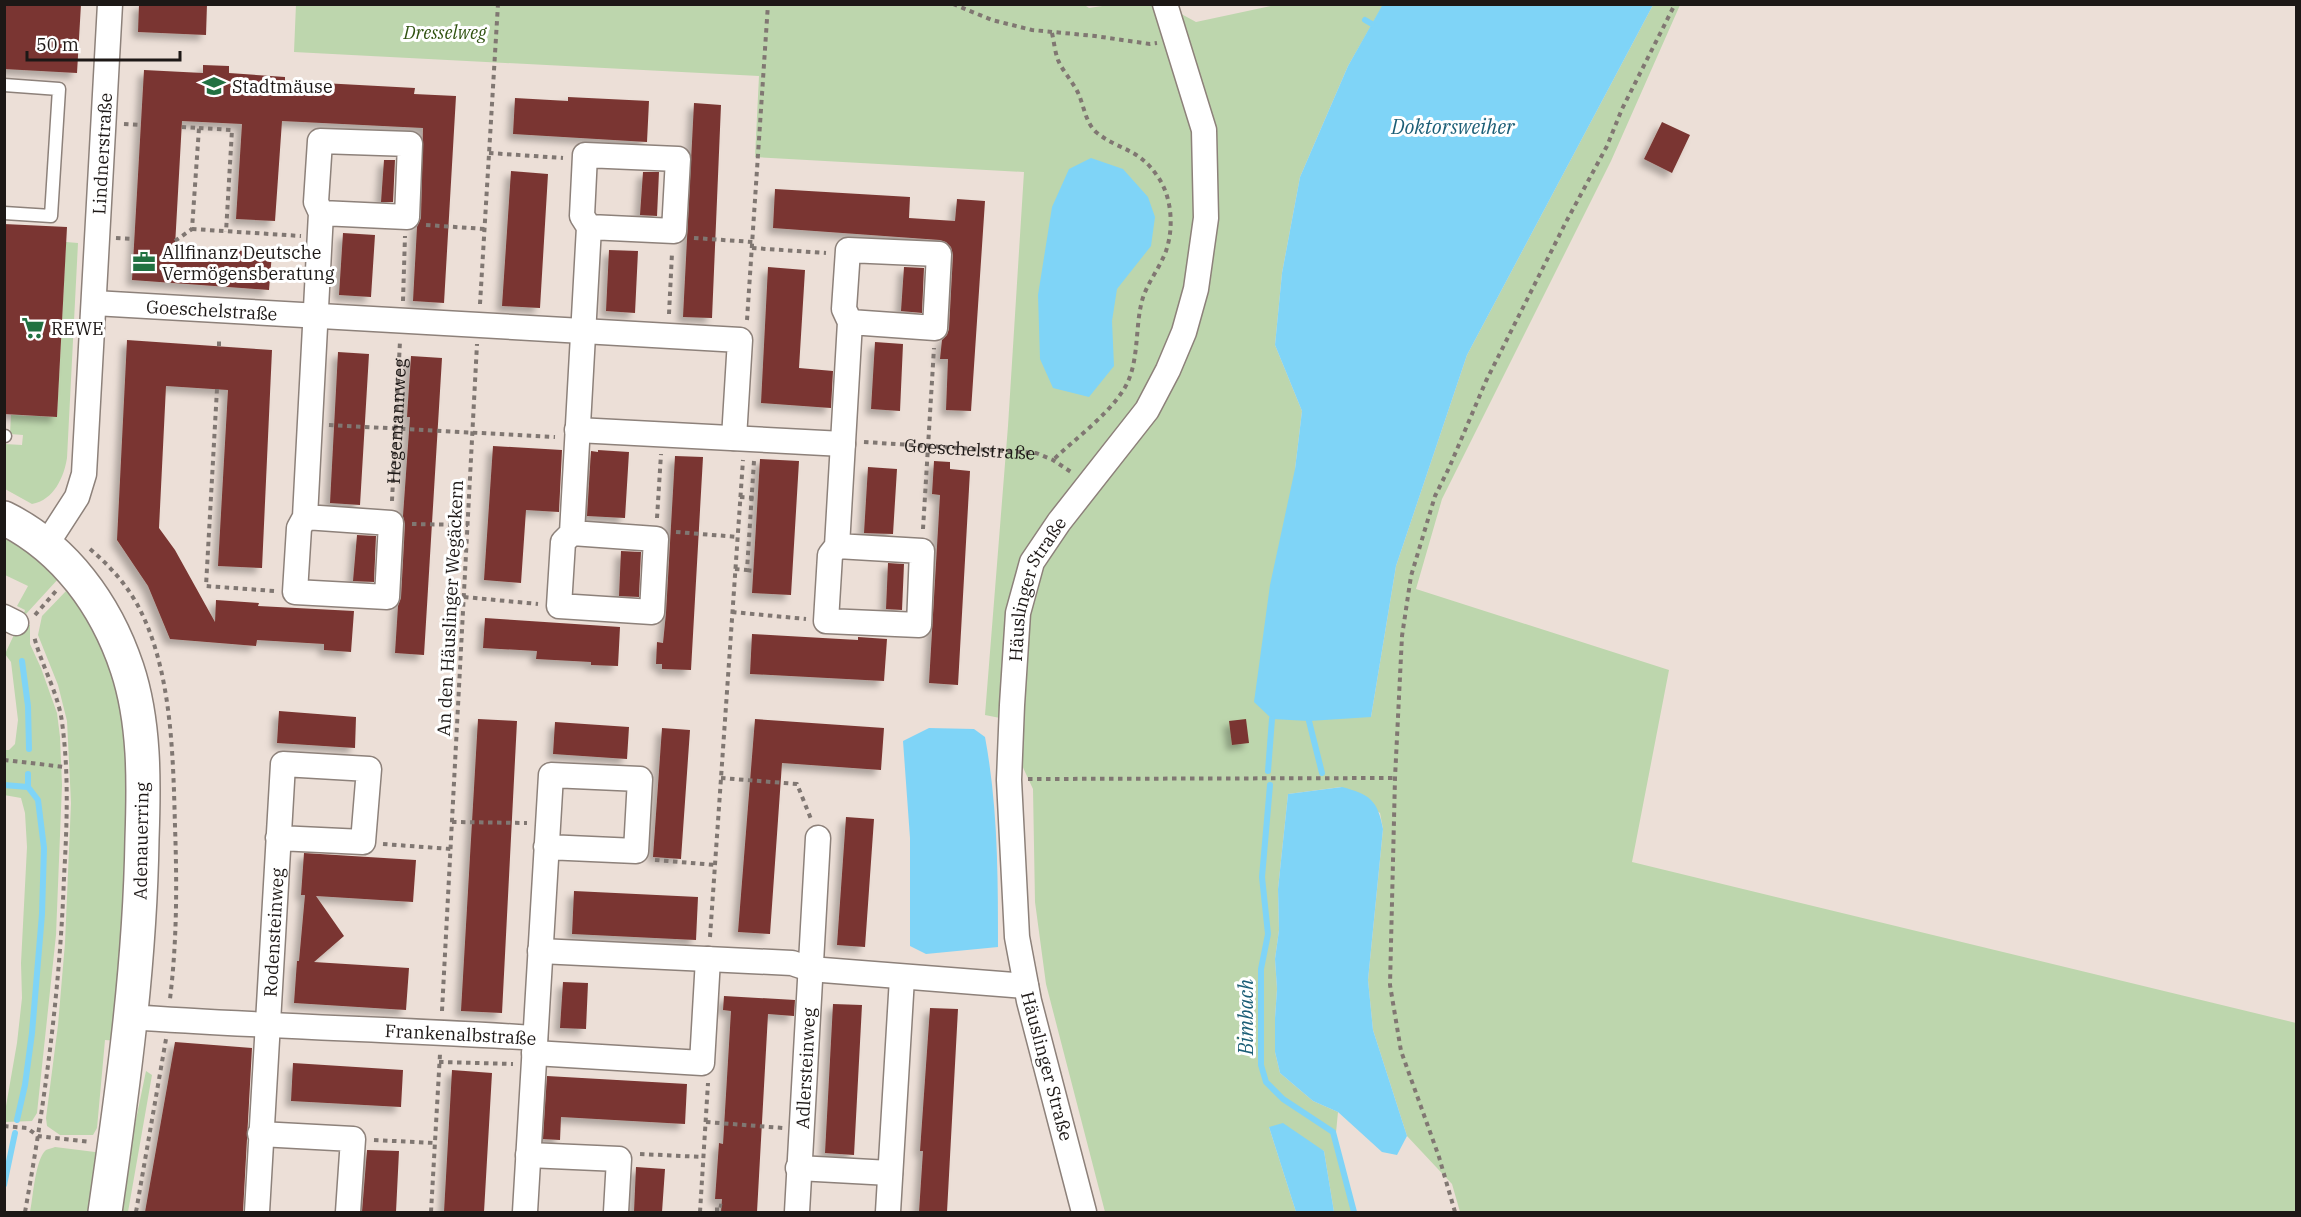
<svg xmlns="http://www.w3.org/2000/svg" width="2301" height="1217" font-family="'IBM Plex Serif',serif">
<defs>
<filter id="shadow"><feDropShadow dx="-5.5" dy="5.5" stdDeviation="3" flood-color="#0004"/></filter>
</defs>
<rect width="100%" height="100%" fill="#ecdfd7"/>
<path fill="#bdd6ad" d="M296 4H1083L1089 8 1109 5 1163 4 1196 22 1275 5H1383L1348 66 1300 177 1282 273 1275 345 1302 411 1295 469 1371 717 1396 566 1467 355 1653 5H1680L1611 161 1442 499 1416 589 1669 670 1632 862 2296 1023V1212H1460L1452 1184 1407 1136 1373 1030 1368 980 1383 829 1380 813 1341 787 1288 794 1278 889 1279 930 1275 959 1277 989 1275 1018V1052L1280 1073 1313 1101 1338 1112 1335 1143 1352 1212H1334L1324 1151 1269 1127 1296 1212H1105L1046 984 1035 902 1033 789 1000 718 985 715 1008 426 1024 172 755 157 759 76 294 52Z
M66 242 78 243 67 458C64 477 54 500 32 504L5 489V444L22 445 23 435 10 434 11 415 57 417Z
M4 538 28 552 59 578 26 614 24 613 25 610 17 606 28 586 5 575Z
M67 590 81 604 119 679 132 777 119 1041 105 1040 97 1128 93 1135H60L47 1126 46 1118 58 1025 65 943 71 803 67 721 58 685 38 635 42 616Z
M19 624 30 625V644L41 668 57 713 60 737 62 785 56 935 37 1113 32 1121 5 1122 4 1106H6L17 1043 22 998 21 963 27 847 25 813 21 798 4 795 5 750H9L15 744 18 720 11 662 5 654Z
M146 1071 152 1075 128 1212H117Z
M55 1147 103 1153 94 1212H30C33 1199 35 1159 46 1150 48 1149 53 1148 55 1147Z"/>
<path fill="#7fd4f7" d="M1383 4 1653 5 1467 355 1396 566 1371 717 1309 721 1272 719 1254 702 1270 585 1295 469 1302 411 1275 345 1282 273 1300 177 1348 66Z
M1091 158 1123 169 1148 197 1155 217 1151 246 1117 289 1112 321 1114 366 1089 397 1053 388 1040 359 1038 295 1052 207 1069 169Z
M929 728 974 729 985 737C998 807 998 876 998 947L926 954 910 946V838L903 741Z
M1342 787C1369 794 1378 800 1383 829L1368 980 1373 1030 1407 1136 1397 1155 1382 1152 1338 1112 1313 1101 1280 1073 1275 1052V1018L1277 989 1275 959 1279 930 1278 889 1288 794Z
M1283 1123 1324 1151 1334 1212H1296L1269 1127Z"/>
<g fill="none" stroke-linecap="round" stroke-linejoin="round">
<path stroke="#7fd4f7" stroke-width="6" d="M1365 20 1372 24
M22 661 28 706 29 749
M1309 721 1322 773
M1268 771 1272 719
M28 774V787
M4 785 28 787 38 800 44 848 42 914 32 1033 25 1085 17 1120
M1270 785 1262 877 1268 934 1261 969V1065L1266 1082 1283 1099 1333 1132 1354 1212
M4 1185 15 1133"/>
</g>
<path fill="#7a3631" filter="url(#shadow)" d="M4 4H81L77 73 4 69Z
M139 4H207L206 35 138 32Z
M203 65 229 66V73L285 77V81L415 88 414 94 456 96 444 303 413 301 417 227 421 218 423 128 282 121 275 221 236 219 242 124 182 121 175 246 272 253 269 290 132 280 144 70 203 73Z
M568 97 649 101 647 142 513 134 515 98 568 101Z
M694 103 721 105 712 318 683 317Z
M1662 122 1690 135 1672 173 1644 159Z
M384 160H395L393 202H381Z
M511 171 548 174 540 308 502 306Z
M643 172H659L657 216 640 215Z
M775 189 910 197 909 218 955 221 957 199 985 201 971 411 946 410 948 359H940L942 340 947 335 949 329 953 255 951 247 946 242 940 240 773 228Z
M4 224 67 227 57 417 4 414Z
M343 233 375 235 371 297 339 295Z
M609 250 638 251 635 313 606 311Z
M768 267 805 270 799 368 833 371 831 408 761 403Z
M904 267 924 268 922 313 901 311Z
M127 340 272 350 262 568 218 566 228 390 166 386 159 528 175 550 215 622 216 600 259 603 258 606 354 611 351 652 324 650V644L257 640 256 646 170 639 148 586 117 540Z
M875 342 903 344 900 411 871 409Z
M338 352 369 354 360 505 330 503Z
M411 356 442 358 424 655 395 653 398 606 401 598 405 524 403 516 410 417H407Z
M493 446 562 450 559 512 526 510 521 583 484 580Z
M598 450 629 452 625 518 587 516 591 451 598 452Z
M675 456 703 457 691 670 662 669V664H656L657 642 663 643 666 613Z
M760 459 799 461 791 595 752 593Z
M934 461 950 462V469L970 471 958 685 929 683 940 495 932 494Z
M868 467 897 469 893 534 864 533Z
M357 535 376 536 374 582 353 581Z
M621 551 641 552 639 597 619 596Z
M888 563 904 564 902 610 886 609Z
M485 618 620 627 618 666 591 665V662L536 659 537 651 483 648Z
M752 634 858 640V637L887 639 884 681 750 674Z
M279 711 356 717 355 748 277 743Z
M478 719 517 721 502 1013 461 1011Z
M755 719 884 728 881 770 782 763 770 934 738 932Z
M1246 719 1249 743 1232 745 1229 721Z
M555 722 629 727 627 759 553 754Z
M662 728 690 730 681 859 653 857Z
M846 817 874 819 865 947 837 945Z
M304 853 416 860 413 902 316 896 344 936 314 962 409 968 406 1010 294 1003 297 961H299L305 895H301Z
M574 891 698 897 696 940 572 934Z
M563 982 588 983 586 1029 560 1028Z
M724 996 795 1000 794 1016 768 1014 757 1212H721L722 1199H715L719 1143 723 1144 731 1011 723 1010Z
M833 1004 862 1005 854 1155 825 1153Z
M930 1008 958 1009 947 1212H919L923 1151H920Z
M175 1042 252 1048 243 1212H145Z
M293 1063 403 1070 401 1107 291 1101Z
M452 1070 492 1073 484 1212H444Z
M547 1076 687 1084 685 1124 561 1117 560 1140 543 1139Z
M367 1150 399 1151 396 1212H362Z
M636 1167 665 1169 662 1212H634Z"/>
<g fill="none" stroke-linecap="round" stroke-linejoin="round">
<g stroke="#8d817a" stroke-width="15">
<path id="lane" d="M4 85 59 89 51 216 4 213
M4 436H5"/>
</g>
<g stroke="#8d817a" stroke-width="27">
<g id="street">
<path id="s3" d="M94 303 740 340 734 438"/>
<path d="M577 430 843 444"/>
<path d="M305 517 391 523 387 597 295 592 299 528 305 517 321 213 316 202 320 141 410 144 407 217 321 213"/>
<path d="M572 533 656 539 652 612 559 606 563 542 572 533 589 227 582 216 585 155 678 159 674 231 589 227"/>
<path id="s4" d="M46 545 77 497 84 474 110 4"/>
<path d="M837 546 922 551 919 625 826 621 830 555 837 546 850 322 844 309 848 250 939 254 935 328 850 322"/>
<path d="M4 617 16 623"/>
<path d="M540 951 792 963 810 969 1026 986"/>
<path id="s5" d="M131 1017C265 1027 400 1029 535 1038"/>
<path d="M534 1053 702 1063 708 959"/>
<path d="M260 1134 353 1139 348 1212"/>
<path d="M528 1155 619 1159 616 1212"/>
<path d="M798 1168 890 1173"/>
<path id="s6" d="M257 1212 283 764 369 769 363 842 278 838"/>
<path d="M525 1212C533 1067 542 921 551 775L640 779 636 851 546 847"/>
<path id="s7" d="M797 1212 818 838"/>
<path d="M888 1212 902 978"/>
<path id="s8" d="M1084 1212 1029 1001 1017 937 1009 780 1012 705 1018 613 1032 562 1059 522 1147 410 1168 370 1184 332 1196 289 1206 218 1204 130 1165 4"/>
</g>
</g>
<g stroke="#8d817a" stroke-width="36">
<path id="secondary" d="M4 518C65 548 106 605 127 668 145 722 144 783 142 839 140 964 123 1088 105 1212"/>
</g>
<g stroke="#807772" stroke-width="4" stroke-dasharray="4.5 4.5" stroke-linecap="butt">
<path d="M953 4 992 20 1032 30 1095 36 1150 44 1157 43"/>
<path d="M1052 33C1054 42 1055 52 1058 60 1063 72 1074 83 1079 95 1084 107 1086 123 1096 132 1119 151 1138 147 1158 177 1172 197 1174 228 1166 251 1159 270 1145 285 1141 305 1135 332 1139 365 1124 389 1108 415 1075 439 1053 460"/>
<path d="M124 124 141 125"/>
<path d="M199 128 232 130 226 232"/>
<path d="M489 153 563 158"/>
<path d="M426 225 485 229"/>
<path d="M192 229 301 236"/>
<path d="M116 238 134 239"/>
<path d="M694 238 753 242"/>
<path d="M175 241 192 229 199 128 182 127"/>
<path d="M752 248 826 253"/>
<path d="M403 301 405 236"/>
<path d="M480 304 498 4"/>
<path d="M669 314 672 253"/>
<path d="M747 320 768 4"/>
<path d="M219 346V341"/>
<path d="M217 389 206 586 274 591"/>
<path d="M329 425 555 437"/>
<path id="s1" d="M864 442 1036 453 1053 460 1071 472"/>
<path d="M740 497 757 498"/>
<path id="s2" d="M392 501 400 341"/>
<path d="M657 518 661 454"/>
<path d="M412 524 468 525"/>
<path d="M923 529 934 348"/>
<path d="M676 532 738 537"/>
<path d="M90 549C109 565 125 583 137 604 172 668 173 755 175 826 177 884 177 941 170 999"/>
<path d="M735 569 747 570 754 461"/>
<path d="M747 570 753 571"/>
<path d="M464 597 538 604"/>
<path d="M732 612 806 619"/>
<path d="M35 615 56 591"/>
<path d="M4 760 65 767"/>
<path d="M721 778 797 784 811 819"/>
<path d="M1028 779 1395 778"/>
<path d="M452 822 527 823"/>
<path d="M383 844 451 849"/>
<path d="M655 860 716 865"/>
<path d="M710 937 743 460"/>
<path d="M442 1011 477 344"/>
<path d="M439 1062 513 1064"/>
<path d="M706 1122 783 1128"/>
<path d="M4 1126 27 1128 38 1136 91 1142"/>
<path d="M374 1140 435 1143"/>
<path d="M640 1154 703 1157"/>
<path d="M25 1212C45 1101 60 990 64 877 67 826 69 773 62 722 58 692 41 665 34 636"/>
<path d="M136 1212 166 1039"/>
<path d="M431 1212 440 1054"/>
<path d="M700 1212 708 1083"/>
<path d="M717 1212V1205L722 1206"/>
<path d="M1455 1212 1439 1157 1401 1051 1390 985 1395 778 1402 636 1411 576 1435 496 1449 468 1486 381 1566 222 1607 146 1622 109 1675 4"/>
</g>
<use href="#lane" stroke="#fff" stroke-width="12"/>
<use href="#street" stroke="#fff" stroke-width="24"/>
<use href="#secondary" stroke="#fff" stroke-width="33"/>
</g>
<defs>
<g id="school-bare" transform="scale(1.8)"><path d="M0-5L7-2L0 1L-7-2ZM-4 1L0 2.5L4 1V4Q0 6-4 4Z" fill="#217141" stroke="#fff" stroke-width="2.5" paint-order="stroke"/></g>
<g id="office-bare" transform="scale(1.8)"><path d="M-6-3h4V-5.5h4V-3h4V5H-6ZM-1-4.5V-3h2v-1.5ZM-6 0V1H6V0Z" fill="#217141" stroke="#fff" stroke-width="2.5" paint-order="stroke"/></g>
<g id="supermarket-bare" transform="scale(1.8)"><path d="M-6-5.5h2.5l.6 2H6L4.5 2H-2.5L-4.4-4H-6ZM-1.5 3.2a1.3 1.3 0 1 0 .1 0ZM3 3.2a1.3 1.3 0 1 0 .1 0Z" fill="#217141" stroke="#fff" stroke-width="2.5" paint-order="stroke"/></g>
</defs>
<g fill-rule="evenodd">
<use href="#school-bare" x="214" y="86"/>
<use href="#office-bare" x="144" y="262"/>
<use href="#supermarket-bare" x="33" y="328"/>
</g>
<g text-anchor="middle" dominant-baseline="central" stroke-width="6" stroke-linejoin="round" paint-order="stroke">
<g font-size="18" font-style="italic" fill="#305210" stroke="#fff">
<text x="445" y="32">Dresselweg</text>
</g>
<g font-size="18" fill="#1d1816" stroke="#fff" text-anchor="start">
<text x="232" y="86">Stadtmäuse</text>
<text x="162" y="252">Allfinanz Deutsche<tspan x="162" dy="21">Vermögensberatung</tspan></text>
<text x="51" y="328">REWE</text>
</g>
<g font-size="18" fill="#1d1816" stroke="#fff">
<text stroke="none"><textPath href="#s4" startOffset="402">Lindnerstraße</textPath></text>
<text stroke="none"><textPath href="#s3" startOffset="118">Goeschelstraße</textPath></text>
<text stroke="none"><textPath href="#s2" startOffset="80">Hegemannweg</textPath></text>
<text stroke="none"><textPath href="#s1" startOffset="106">Goeschelstraße</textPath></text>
<text stroke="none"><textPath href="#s8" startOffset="636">Häuslinger Straße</textPath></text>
<text transform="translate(450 608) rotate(-87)">An den Häuslinger Wegäckern</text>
<text transform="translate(141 841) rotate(-89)">Adenauerring</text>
<text stroke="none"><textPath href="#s6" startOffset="280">Rodensteinweg</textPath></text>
<text stroke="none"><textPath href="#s5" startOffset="330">Frankenalbstraße</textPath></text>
<text transform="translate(1047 1066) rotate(75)">Häuslinger Straße</text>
<text stroke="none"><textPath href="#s7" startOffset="144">Adlersteinweg</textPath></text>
</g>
<g font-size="20" font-style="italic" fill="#1b5e76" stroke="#fff">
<text x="1453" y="126">Doktorsweiher</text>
<text transform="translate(1245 1017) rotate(-90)">Bimbach</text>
</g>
</g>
<rect width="2301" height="1217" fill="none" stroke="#1d1816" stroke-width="12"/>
<path d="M27 51v9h153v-9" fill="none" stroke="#1d1816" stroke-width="3"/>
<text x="36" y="51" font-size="18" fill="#1d1816" stroke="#ffffff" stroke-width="4.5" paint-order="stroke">50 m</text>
</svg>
